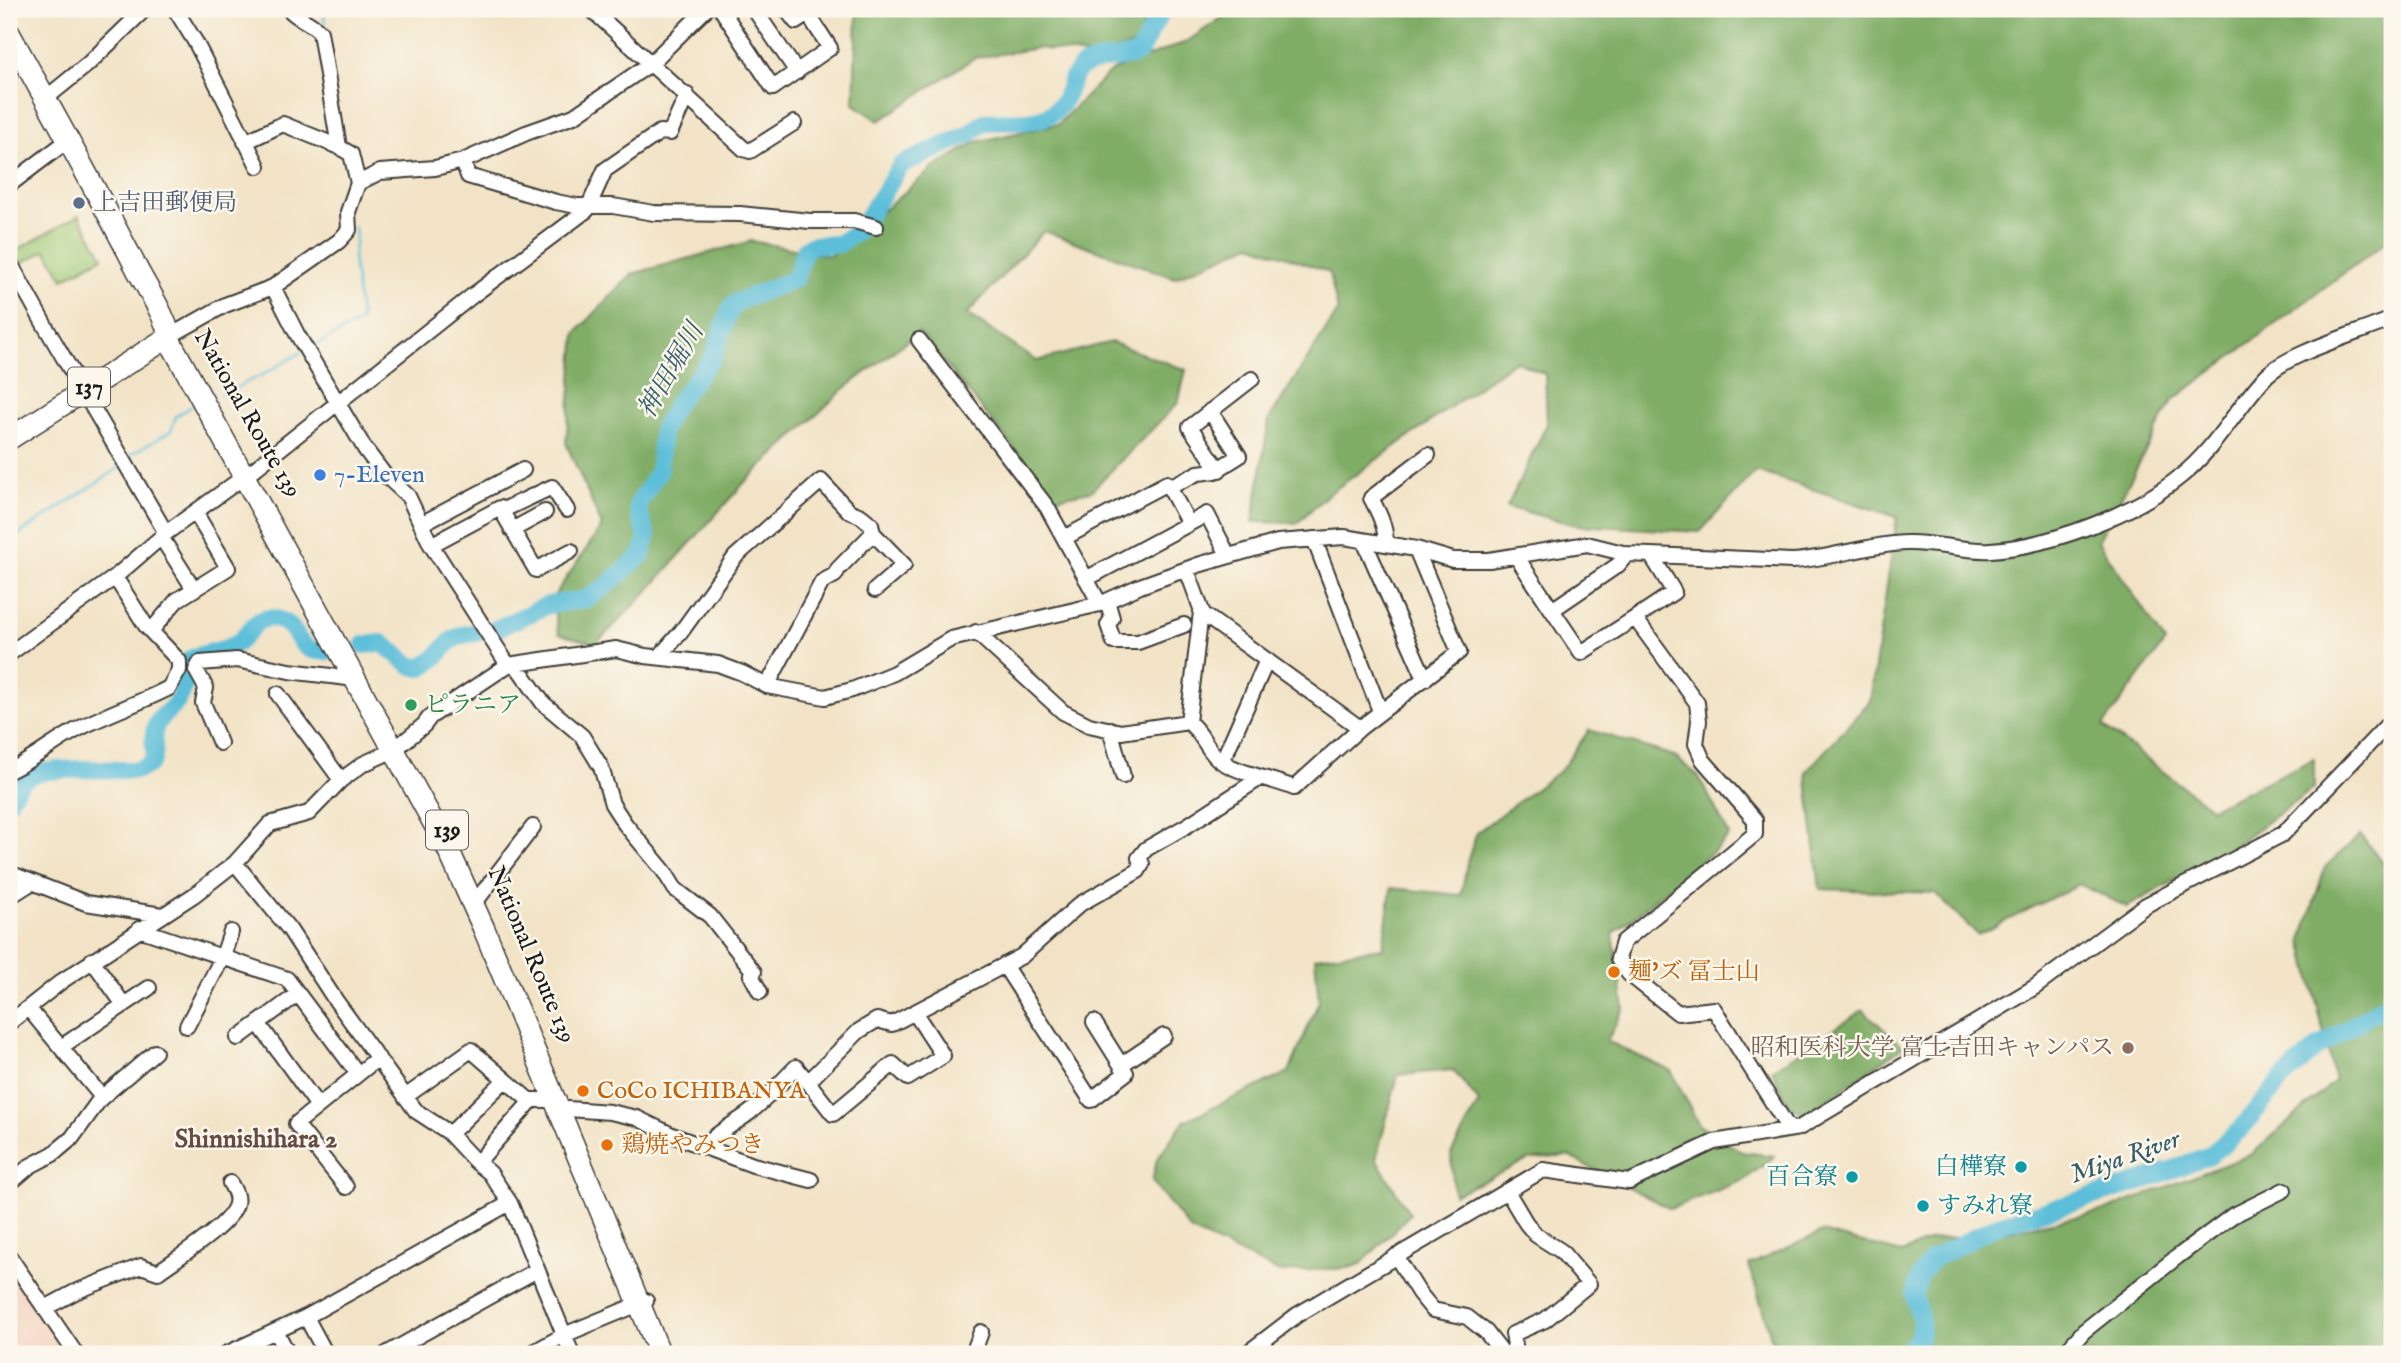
<svg xmlns="http://www.w3.org/2000/svg" width="2401" height="1363" font-family="'IM FELL English','Noto Serif JP',serif">
<rect width="100%" height="100%" fill="#fbf7ec"/>
<filter id="ink" filterUnits="userSpaceOnUse"><feTurbulence type="fractalNoise" baseFrequency=".0143" numOctaves="2"/><feDisplacementMap in="SourceGraphic" scale="14" xChannelSelector="R" yChannelSelector="G"/><feConvolveMatrix kernelMatrix="1 2 1 2 8 2 1 2 1" color-interpolation-filters="sRGB"/></filter>
<filter id="wash" filterUnits="userSpaceOnUse"><feTurbulence type="fractalNoise" baseFrequency=".00686" numOctaves="4" result="noise"/><feDisplacementMap in="SourceGraphic" scale="28" xChannelSelector="R" yChannelSelector="G"/><feGaussianBlur stdDeviation="1.57" result="paint"/><feColorMatrix in="noise" values="0 0 0 0 0 0 0 0 0 0 0 0 0 0 0 0 0 1.4 0 .05"/><feComposite in="paint" operator="in"/></filter>
<g filter="url(#wash)">
<rect width="100%" height="100%" fill="#f2e3c6"/>
<path fill="#f4d3c0" d="M9 1263 67 1354H9Z"/>
<path fill="#a0c975" stroke="#5e7248" stroke-width="2" d="M79 215 103 257 63 279 46 250 22 263 15 251Z"/>
<path fill="#80ad66" stroke="#4e6441" stroke-width="2" d="M857 9H1142L1145 43 1093 56 1039 48 974 58 879 121 854 104Z
M1235 9H2392V237L2172 401 2098 541 2165 642 2103 726 2211 808 2314 759V788L2220 856 2127 907 2079 884 1978 935 1935 893 1820 889 1806 772 1870 701 1897 517 1756 471 1700 532 1576 525 1507 507 1547 424 1545 374 1515 361 1326 496 1297 523 1253 522 1269 419 1338 311 1329 272 1251 244 1175 278 1044 231 967 314 1037 361 1111 342 1186 370 1178 403 1091 491 1055 498 919 332 843 390 744 483 646 593 596 644 559 634 552 599 602 526 566 443 576 333 632 274 752 241 830 256 933 168 976 142 1058 124 1111 71 1186 42Z
M1589 730 1674 756 1699 777 1729 835 1721 845 1613 934 1624 1008 1607 1041 1671 1071 1699 1125 1742 1152 1775 1156 1744 1180 1670 1209 1568 1156 1528 1160 1454 1195 1451 1154 1479 1102 1453 1070 1398 1075 1376 1159 1410 1214 1361 1264 1348 1268 1280 1272 1191 1231 1152 1181 1157 1159 1184 1121 1289 1072 1319 1001 1315 957 1383 948 1391 888 1461 895 1468 859 1477 832 1561 770Z
M2360 835 2392 872V1354H1796L1772 1340 1749 1265 1822 1232 1902 1253 1930 1240 2004 1232 2101 1212 2252 1154 2335 1081 2302 940 2325 867Z
M1863 1010 1903 1047 1806 1114 1789 1106 1772 1070Z"/>
<g fill="none" stroke-linecap="round" stroke-linejoin="round">
<path stroke="#5bbed9" stroke-width="2.5" d="M323 9 326 30
M313 347 361 321 353 258 356 239 355 227
M221 395 262 375 302 352
M127 457 171 431 176 416 194 405
M9 541 122 466"/>
<path stroke="#5bbed9" stroke-width="18" d="M494 630 548 605 587 599 606 586 642 555 647 537 639 514 638 504 659 471 662 430 678 401 713 357 730 310 737 302 795 279 805 249 813 245 839 244 860 229 901 165 969 134 984 122C1011 119 1047 130 1064 100 1070 89 1071 75 1082 67 1097 56 1122 62 1139 53L1163 9
M364 645 382 643 410 665 419 668C445 659 442 634 476 633
M9 801C13 793 18 785 25 779 45 764 112 771 138 770 165 761 149 747 155 728 159 716 169 712 176 703 185 692 187 673 189 660 203 651 221 653 236 644 251 634 254 614 276 619 304 626 291 655 329 651
M1905 1354 1920 1335 1921 1321 1914 1295 1920 1276 1931 1260 1995 1226 2137 1183 2210 1155 2241 1129 2282 1079 2317 1048 2392 1001"/>
</g>
</g>
<g filter="url(#ink)">
<g fill="none" stroke-linecap="round" stroke-linejoin="round">
<g stroke="#3c3a36" stroke-width="18">
<path id="minor" d="M175 9 196 43 258 166
M591 9 744 149 750 151 794 123
M721 9 773 88 830 48 808 14
M754 9 797 72
M786 9 796 22 814 10
M45 99 88 64 145 9
M245 142 283 124 339 147
M463 161 468 176 556 202 577 206H613L654 213 740 214 810 221H854L876 227
M358 183 380 172 435 168 463 161 526 133 574 116 650 64 706 9
M9 185 67 141
M9 261 44 324 166 533
M273 287 297 334 365 449 383 473 408 496 431 545 508 665
M170 336 225 305 273 287 339 241 349 230 348 212 358 183 351 154 339 147 320 32C311 22 297 19 289 9
M919 340 1047 507 1100 604
M1219 470 1190 427 1252 379
M1169 487 1198 473 1215 471 1239 456 1210 411
M501 511 552 487 567 510
M421 524 523 470
M512 530 545 512
M161 537 194 589
M1064 538 1167 483 1189 524
M1314 539 1380 711
M1364 541 1425 679
M1386 544C1386 527 1379 513 1371 498L1428 455
M431 545 500 508 536 570 571 551
M1627 554 1618 565 1552 610 1581 653 1635 618
M1651 555 1674 592 1635 618 1697 703 1699 721 1696 744 1703 760 1755 820V834L1623 942 1618 959 1629 974 1678 1013 1714 1009 1789 1129
M1516 556 1552 610
M1187 570 1203 614 1360 728
M1086 579 1207 514 1228 555
M1107 601 1112 618 1108 625 1114 642H1138L1184 625
M151 631 177 600 228 568 195 512
M976 632 1063 712 1089 725 1121 732 1188 722C1201 731 1205 746 1216 757 1228 771 1276 780 1294 788L1360 728 1459 652 1416 549
M9 654 115 577 166 533 252 471 472 296 587 210 605 170 660 132 670 133 687 95
M659 657 681 632 735 557 821 481 849 511 861 516 871 524 873 533 904 565 875 590
M516 665 543 703 582 736 601 767 612 804 625 824 664 871 675 889 710 916 754 972 751 975 760 992
M767 686 822 582 835 575 838 569 873 533
M278 694 341 780
M1188 722 1201 612
M1110 729 1123 776
M220 743 203 703 206 688 196 670 200 663 237 660 289 671 356 679
M1222 762 1267 660
M9 771C35 759 57 739 84 726 112 712 142 702 169 688L179 670V661L146 626 115 577
M235 863 289 929 334 998 416 1111 448 1132 474 1160 490 1173 510 1203 572 1354
M9 873 86 903 162 915
M480 896 533 827
M9 897 31 883
M139 929 287 979 358 1074
M92 960 124 1005
M1004 965 1091 1100 1126 1073 1121 1065 1164 1036
M28 1008 102 1097
M1094 1022 1121 1065
M9 1023 62 981 194 895 235 863 270 824 309 813 341 780 363 764 394 750 424 725 430 717 508 665 616 649 645 656 718 664 742 673 767 686 825 697 852 690 894 673 951 639 1100 604 1140 586 1198 565 1278 542 1344 537 1416 549 1453 560H1489L1587 544 1627 554 1792 561C1831 559 1868 544 1907 543 1935 542 1965 552 1991 550 2051 546 2135 514 2181 476 2216 448 2237 407 2267 375 2291 352 2360 333 2392 319
M258 1023 318 1106
M187 1026 223 956 231 932
M238 1038 298 994
M61 1047 149 988
M808 1082 833 1114 893 1064 908 1078 943 1056 915 1013
M405 1097 471 1050 531 1102
M568 1109 610 1112 637 1118 672 1135 753 1165 811 1180
M450 1134 505 1080
M704 1146C718 1132 733 1125 749 1113 766 1100 780 1083 796 1067L808 1082 859 1031 877 1020 892 1024 1022 956 1080 904 1138 871 1142 864 1139 858 1146 849 1188 825 1260 778
M477 1163 532 1100H553
M9 1184 30 1166 53 1154 72 1138 100 1099 155 1052
M346 1187 296 1124 378 1058
M1507 1191 1526 1223 1536 1235 1561 1251 1589 1284 1545 1320 1513 1334 1515 1345 1511 1354
M9 1256 76 1354
M1396 1256 1419 1293 1433 1310 1467 1317 1486 1332 1503 1354
M45 1308 75 1292 141 1266 158 1272C177 1258 231 1225 236 1204 238 1196 234 1190 230 1183
M306 1317 326 1354
M276 1331 288 1354
M226 1354 306 1317 510 1203
M386 1354 537 1270
M530 1354 564 1335 646 1301
M973 1354 981 1332
M1246 1354 1297 1315 1543 1170 1629 1182 1714 1142 1799 1128 2035 987 2146 905 2283 834 2392 720
M2063 1354 2084 1331 2177 1257 2232 1216 2284 1190"/>
</g>
<g stroke="#3c3a36" stroke-width="24">
<path id="highway" d="M9 33C52 111 96 189 137 269 148 290 168 320 171 343L448 849 484 929 660 1354
M9 439 170 336"/>
</g>
<use href="#minor" stroke="#fff" stroke-width="14"/>
<use href="#highway" stroke="#fff" stroke-width="21"/>
</g>
</g>
<circle fill="#5c6f8a" stroke="#fbf7ec" stroke-width="2.5" cx="79" cy="203" r="7"/>
<circle fill="#3f7fe0" stroke="#fbf7ec" stroke-width="2.5" cx="320" cy="475" r="7"/>
<circle fill="#2e9e5b" stroke="#fbf7ec" stroke-width="2.5" cx="411" cy="705" r="7"/>
<g fill="#e8710a" stroke="#fbf7ec" stroke-width="2.5">
<circle cx="1614" cy="972" r="7"/>
<circle cx="583" cy="1091" r="7"/>
<circle cx="607" cy="1145" r="7"/>
</g>
<circle fill="#8d6e63" stroke="#fbf7ec" stroke-width="2.5" cx="2128" cy="1048" r="7"/>
<g fill="#0f9aa8" stroke="#fbf7ec" stroke-width="2.5">
<circle cx="2021" cy="1167" r="7"/>
<circle cx="1852" cy="1177" r="7"/>
<circle cx="1923" cy="1206" r="7"/>
</g>
<g text-anchor="middle" dominant-baseline="central" stroke-width="5" stroke-linejoin="round" paint-order="stroke">
<g fill="#fbf7ec" stroke="#5f5e5a" stroke-width="2">
<rect x="68" y="367.5" width="42" height="39" rx="5"/>
<rect x="426" y="810.5" width="42" height="39" rx="5"/>
</g>
<g font-size="23" font-weight="bold" fill="#1c1c1c">
<text x="89" y="387">137</text>
<text x="447" y="830">139</text>
</g>
<g font-size="24" fill="#4e5e75" stroke="#fbf7ec" text-anchor="start">
<text x="93" y="203">上吉田郵便局</text>
</g>
<g font-size="24" fill="#1c1c1c" stroke="#fbf7ec">
<text transform="translate(247 414) rotate(60)">National Route 139</text>
<text transform="translate(531 955) rotate(67)">National Route 139</text>
</g>
<g font-size="24" fill="#366cbe" stroke="#fbf7ec" text-anchor="start">
<text x="334" y="475">7-Eleven</text>
</g>
<g font-size="24" fill="#27864d" stroke="#fbf7ec" text-anchor="start">
<text x="425" y="705">ピラニア</text>
</g>
<g font-size="24" fill="#c56008" stroke="#fbf7ec" text-anchor="start">
<text x="1628" y="972">麺'ズ 冨士山</text>
<text x="597" y="1091">CoCo ICHIBANYA</text>
<text x="621" y="1145">鶏焼やみつき</text>
</g>
<g font-size="24" fill="#785e54" stroke="#fbf7ec" text-anchor="end">
<text x="2114" y="1048">昭和医科大学 富士吉田キャンパス</text>
</g>
<g font-size="24" fill="#0d838f" stroke="#fbf7ec" text-anchor="end">
<text x="2007" y="1167">白樺寮</text>
<text x="1838" y="1177">百合寮</text>
<text x="1937" y="1206" text-anchor="start">すみれ寮</text>
</g>
<g font-size="26" font-style="italic" fill="#355d68" stroke="#fbf7ec">
<text transform="translate(671 371) rotate(-60)">神田堀川</text>
<text transform="translate(2125 1157) rotate(-19)">Miya River</text>
</g>
<g font-size="26" font-weight="bold" fill="#664b44" stroke="#fbf7ec">
<text x="256" y="1139">Shinnishihara 2</text>
</g>
</g>
<rect width="2401" height="1363" fill="none" stroke="#fbf7ec" stroke-width="35"/>
</svg>
